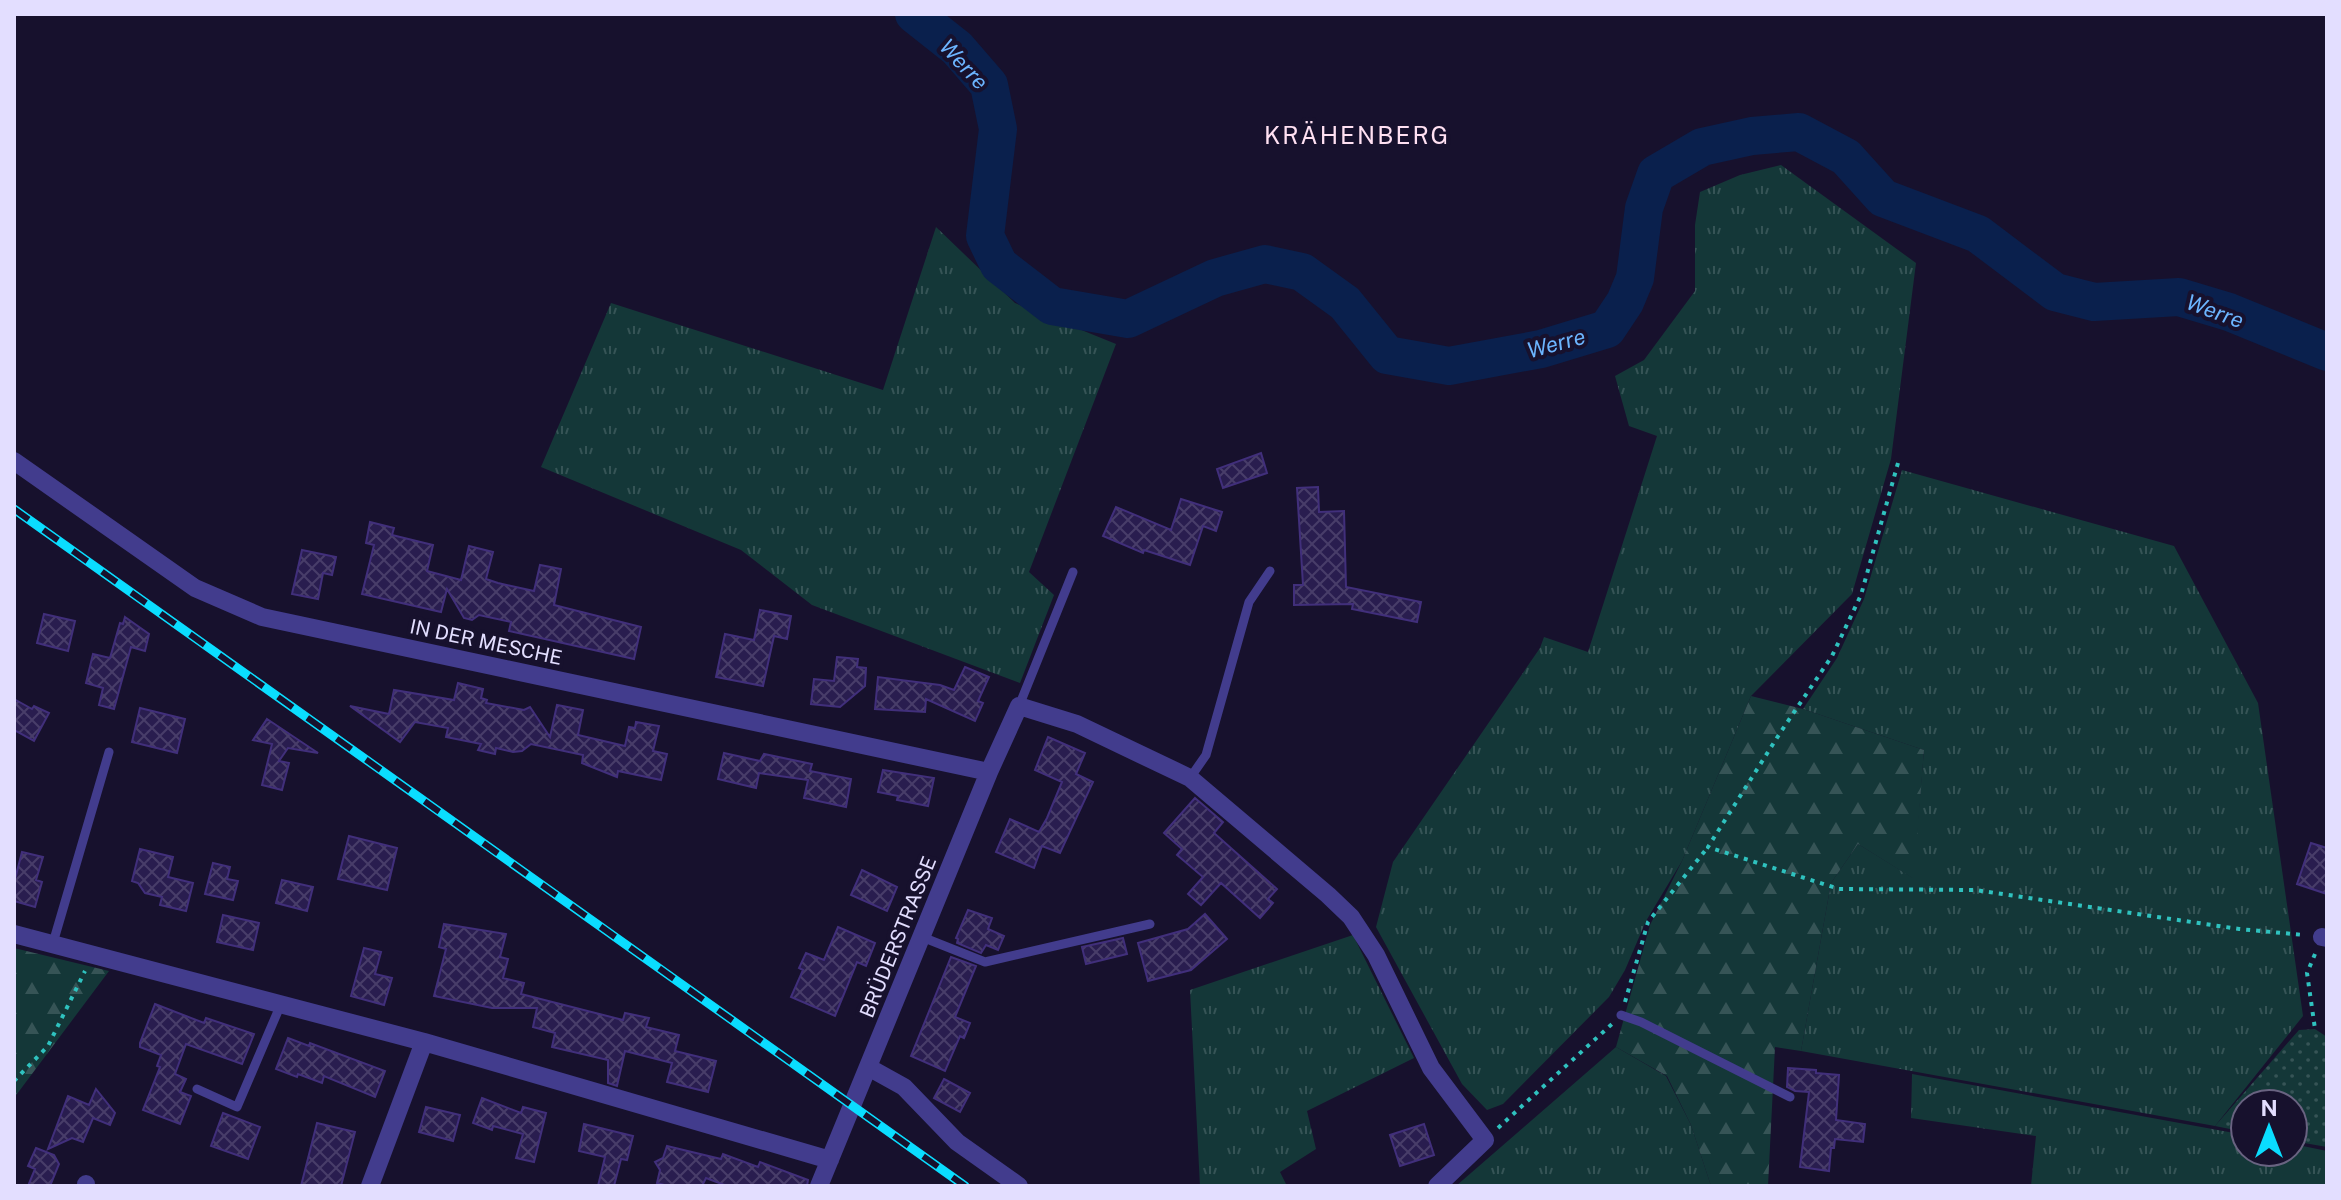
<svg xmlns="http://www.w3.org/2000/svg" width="2341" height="1200" font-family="'Public Sans',sans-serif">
<defs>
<pattern id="grass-tufts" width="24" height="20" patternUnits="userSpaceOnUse" patternTransform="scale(2)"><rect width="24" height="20" fill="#143738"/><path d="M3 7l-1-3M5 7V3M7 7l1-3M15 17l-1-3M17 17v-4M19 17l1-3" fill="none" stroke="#365456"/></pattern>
<pattern id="forest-firs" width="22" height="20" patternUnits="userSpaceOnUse" patternTransform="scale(2)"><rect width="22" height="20" fill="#143738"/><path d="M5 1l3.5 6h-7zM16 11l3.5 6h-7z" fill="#365456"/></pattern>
<pattern id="park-dots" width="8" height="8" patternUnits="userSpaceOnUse" patternTransform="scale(2)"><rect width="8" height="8" fill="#143738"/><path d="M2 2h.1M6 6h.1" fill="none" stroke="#365456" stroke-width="1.8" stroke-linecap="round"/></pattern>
<pattern id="building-cross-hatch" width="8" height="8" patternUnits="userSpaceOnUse" patternTransform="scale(2)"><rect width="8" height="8" fill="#291d4f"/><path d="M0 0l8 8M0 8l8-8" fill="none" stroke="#483d69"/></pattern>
</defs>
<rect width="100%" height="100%" fill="#17112d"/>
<path fill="url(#grass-tufts)" d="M1781 165 1916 263 1891 459 1852 594 1751 696 1682 861 1646 921 1625 970 1609 997 1503 1104 1487 1110 1462 1084 1376 927 1393 862 1540 648 1544 637 1588 652 1657 436 1629 426 1615 376 1644 360 1695 291V225L1700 192 1740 175Z
M936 227 1015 303 1116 344 1029 572 1054 595 1020 683 812 605 741 550 541 467 611 303 883 390Z
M1902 470 2174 546 2258 703 2303 1016 2215 1126 1801 1051 1831 883 1858 844 1913 878 1924 750 1803 709 1837 658 1864 599Z
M1353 935 1414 1058 1307 1111 1316 1149 1280 1172 1287 1186H1200L1190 990Z
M1616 1047 1666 1076 1691 1125 1711 1186H1456Z
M1912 1074 2245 1135V1152H2293V1144L2327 1151V1186H2031L2036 1136 1911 1118Z"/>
<path fill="url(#forest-firs)" d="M1751 696 1803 709 1924 750 1914 879 1858 844 1831 883 1801 1051 1775 1047 1768 1186H1711L1691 1125 1667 1076 1616 1047 1650 925 1682 861Z
M14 948 109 971 14 1098Z"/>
<path fill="url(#park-dots)" d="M2315 1029 2327 1037V1147L2293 1141V1104H2245V1132L2215 1126 2299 1030Z"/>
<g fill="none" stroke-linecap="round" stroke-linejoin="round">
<path stroke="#0a204d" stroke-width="38" d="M914 14 957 48 989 85 998 129 985 236 999 265 1052 306 1128 319 1215 278 1265 264 1302 272 1345 303 1387 355 1449 366 1541 349 1607 329 1625 302 1635 278 1644 208 1656 174 1702 147 1752 136 1799 132 1846 157 1883 198 1978 234 2055 292 2094 302 2179 297 2229 312 2327 352"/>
</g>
<path fill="url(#building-cross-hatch)" stroke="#412f7b" stroke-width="2" d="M1261 453 1267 473 1223 488 1217 469Z
M1318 487 1319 512 1344 511 1346 587 1421 602 1417 622 1352 609 1353 604 1294 605V585H1303L1297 488Z
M1181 499 1222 512 1216 531 1203 526 1190 565 1144 550 1143 553 1103 536 1116 507 1171 530Z
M370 522 394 528 392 535 433 545 427 571 461 580 469 546 493 552 486 579 498 583 534 591 540 565 561 569 554 605 641 627 634 659 509 631 511 622 479 615 472 620 464 618 447 589 441 612 362 594 374 545 366 543Z
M302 550 336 557 332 575 323 573 318 599 292 594Z
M760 610 791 616 787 639 774 636 763 686 716 677 725 634 754 640Z
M44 614 75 621 68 651 37 643Z
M125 617 149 634 145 651 131 647 114 709 99 705 103 688 86 683 93 654 110 658 120 623 123 624Z
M837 657 858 659 857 667 866 668 865 686 840 707 811 704 814 679 834 681Z
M965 667 989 677 978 701 983 703 975 721 926 699 925 712 875 709 878 677 940 685 954 690Z
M458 683 483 689 481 698 487 700 486 703 524 710 530 707 550 737 557 705 583 710 578 735 625 746 629 727 635 728 636 722 659 726 653 751 667 754 661 780 618 771 617 777 582 763 583 755 531 744 522 751 513 752 496 748 495 754 478 750 481 744 446 737 448 728 415 722 400 742 350 706 389 714 394 690 454 700Z
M14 699 32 709 34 706 49 713 34 741 14 730Z
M140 708 185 719 177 753 132 742Z
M267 719 318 753 288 748 279 761 289 763 282 790 262 785 272 744 253 740Z
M1048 737 1085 753 1076 774 1093 782 1060 853 1042 846 1034 868 996 852 1010 819 1039 832 1047 818 1062 782 1035 770Z
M724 753 760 761 764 754 812 764 810 771 851 779 846 807 804 798 808 780 759 773 756 788 718 779Z
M883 770 934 778 928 806 897 800 898 796 878 792Z
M1195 798 1223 822 1214 833 1277 889 1268 899 1273 903 1260 918 1221 883 1201 905 1188 894 1203 877 1177 855 1182 849 1164 833Z
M349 836 397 848 387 890 338 879Z
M2311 843 2327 848V894L2297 884Z
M140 849 173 857 168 877 193 883 186 911 160 905 162 897 145 893 138 883 132 881Z
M22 852 43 857 36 880 42 882 35 907 14 901V883Z
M213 863 230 867 227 879 238 881 233 900 205 894Z
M862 870 897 887 887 911 851 895Z
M282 880 313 887 307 911 276 903Z
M968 910 992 918 988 929 1004 936 998 950 986 945 981 953 957 943 958 939 956 938Z
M1205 914 1227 939 1191 970 1148 981 1138 943 1188 929Z
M223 915 259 923 253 950 217 942Z
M444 924 506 934 500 957 508 959 503 978 524 983 521 994 623 1020 625 1013 649 1018 646 1027 679 1035 675 1051 716 1061 708 1092 667 1082 672 1063 625 1051 617 1086 608 1083V1060L552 1047 555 1033 533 1027 537 1008H492L434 996 446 949 439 947Z
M838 927 875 943 866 966 857 962 835 1016 791 997 803 970 799 968 806 953 824 960Z
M1123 938 1127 954 1086 964 1082 947Z
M364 948 381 952 375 974 392 978 384 1005 351 996Z
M951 957 976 966 955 1017 970 1023 964 1038 960 1036 945 1071 911 1056Z
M155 1004 204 1023 206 1018 254 1034 242 1064 186 1044 175 1074 186 1079 180 1092 191 1096 180 1124 143 1110 160 1067 157 1066 161 1055 140 1047V1043Z
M288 1038 309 1046 310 1043 385 1071 375 1097 324 1076 322 1083 298 1074 297 1077 276 1069Z
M1788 1068 1816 1070V1073L1839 1075 1836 1120 1865 1124 1863 1142 1835 1139 1834 1148H1831L1829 1171 1800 1167 1809 1092 1795 1091 1787 1087Z
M944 1079 970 1093 960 1112 934 1098Z
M96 1089 115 1113 110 1125 93 1118 83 1142 72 1138 48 1149 68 1096 89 1105Z
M482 1098 521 1113 523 1107 546 1113 534 1162 516 1158 523 1134 493 1126 492 1130 473 1123Z
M426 1107 460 1115 453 1141 419 1132Z
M223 1113 260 1127 248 1159 211 1146Z
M317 1123 355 1132 341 1186H301Z
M584 1124 633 1136 627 1160 621 1159 614 1186H598L605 1157 579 1151Z
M1424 1124 1434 1155 1400 1166 1390 1135Z
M667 1146 721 1159 723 1154 758 1167 760 1162 808 1180 807 1186H727L706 1178 702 1186H668L657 1183 660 1170 655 1162 663 1158Z
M36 1148 54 1155 59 1164 50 1186H28L35 1169 28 1166Z"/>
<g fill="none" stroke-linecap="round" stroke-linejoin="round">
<path stroke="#2fc2bf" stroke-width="4" stroke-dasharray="4 6" stroke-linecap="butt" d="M1898 463 1861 595 1832 656 1780 733 1708 847 1839 889 1975 890 2239 929 2304 935
M2315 954 2307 973 2315 1029
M1625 1002 1648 922 1708 847
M14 1081 48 1046 85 971
M1498 1128 1613 1023"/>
<path stroke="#423c8d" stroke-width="9" d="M1019 706 1073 572
M1190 778 1206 755 1249 602 1270 571
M922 937 985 962 1150 924
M53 943 109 752
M1621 1015 1641 1022 1790 1097
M197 1089 237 1107 281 1004"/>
<path stroke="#423c8d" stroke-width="18" d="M14 461 195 588 262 617 989 772
M14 934 424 1042 830 1160
M2322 937 2327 938
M868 1067 904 1087 957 1142 1019 1186
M86 1186V1184
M370 1186 424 1042
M819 1186 989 772 1019 706 1077 724 1190 778 1328 895 1351 917 1376 955 1431 1068 1485 1140 1437 1186"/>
<g stroke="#0addff" stroke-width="9">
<path id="rail" d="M14 509 965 1186"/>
</g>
<use href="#rail" stroke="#17112d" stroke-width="6" stroke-dasharray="18" stroke-linecap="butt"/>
</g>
<g text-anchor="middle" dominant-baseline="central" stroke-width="8" stroke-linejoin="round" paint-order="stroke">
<g font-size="20" fill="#e3deff" stroke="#17112d">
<text transform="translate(486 642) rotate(12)">IN DER MESCHE</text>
<text transform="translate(898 937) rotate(-68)">BRÜDERSTRASSE</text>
</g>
<g font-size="22" font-style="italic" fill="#6cb5ff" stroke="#17112d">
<text transform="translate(964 64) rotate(47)">Werre</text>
<text transform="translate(2215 311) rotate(20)">Werre</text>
<text transform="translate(1556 343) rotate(-15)">Werre</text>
</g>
<g font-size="24" letter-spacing="2" fill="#ffe0f2" stroke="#17112d">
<text x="1357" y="135">KRÄHENBERG</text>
</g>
</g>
<rect width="2341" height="1200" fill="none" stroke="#e3deff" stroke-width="32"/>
<g transform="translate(2269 1128)"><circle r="38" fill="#17112d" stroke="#696381" stroke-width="2"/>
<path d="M0-6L14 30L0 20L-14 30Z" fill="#0addff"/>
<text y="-12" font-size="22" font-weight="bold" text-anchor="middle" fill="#e3deff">N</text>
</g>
</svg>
